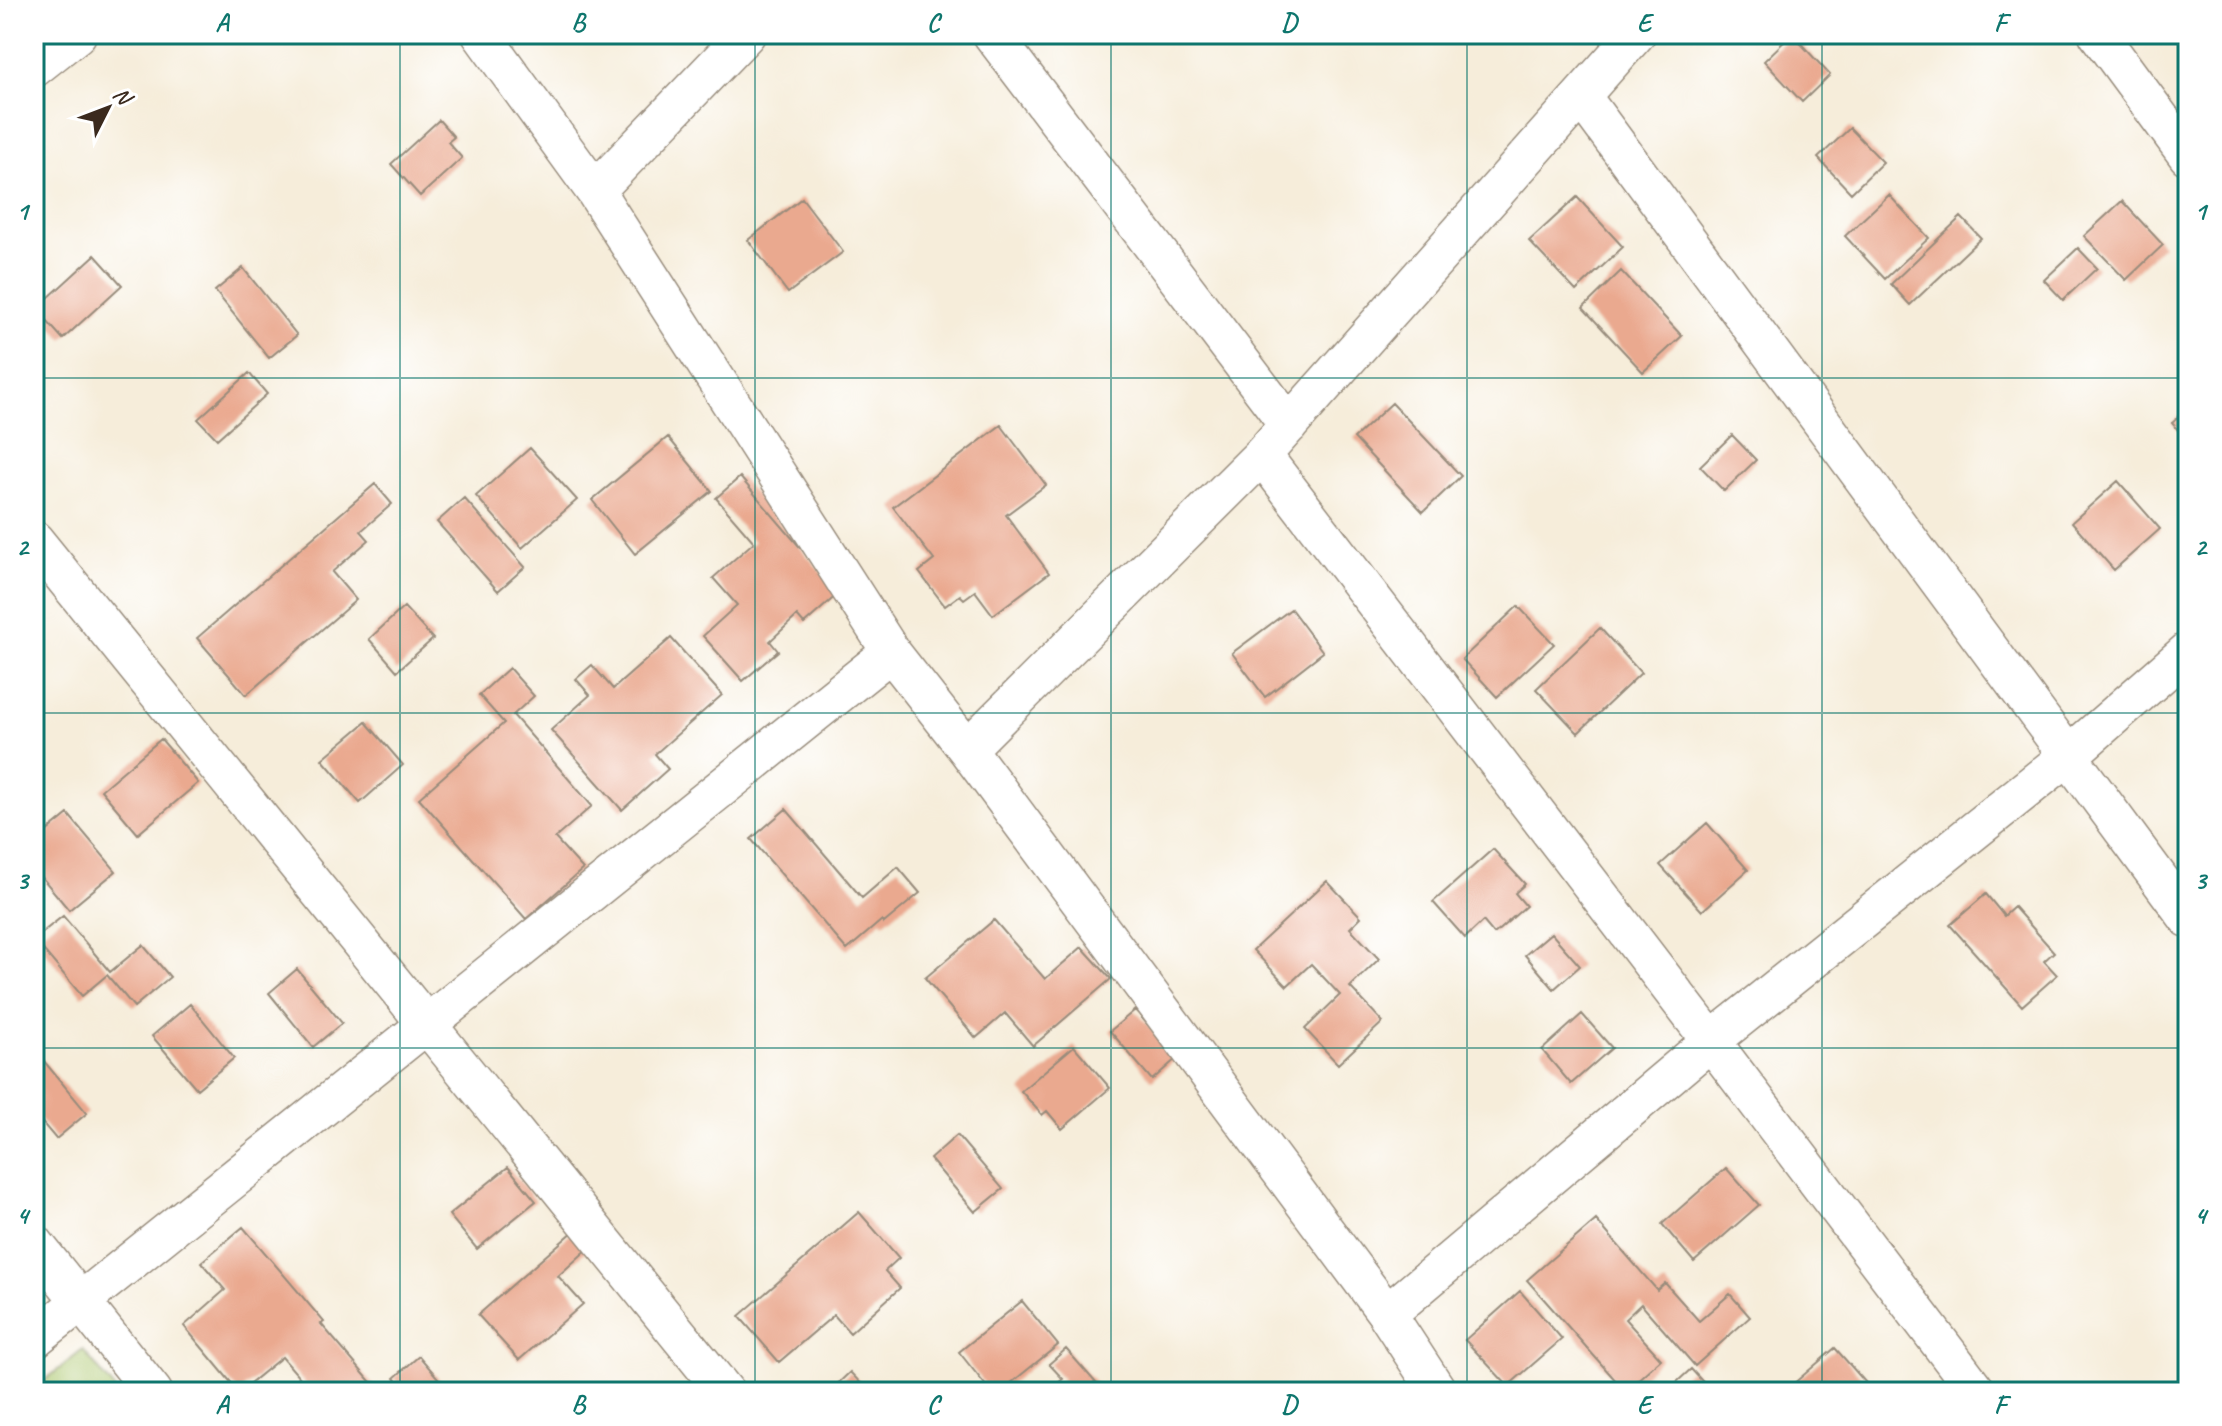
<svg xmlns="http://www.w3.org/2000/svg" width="2222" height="1426" font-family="Caveat,sans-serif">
<rect width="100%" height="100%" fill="#fff"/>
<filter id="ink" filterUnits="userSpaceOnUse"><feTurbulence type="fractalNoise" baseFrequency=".0125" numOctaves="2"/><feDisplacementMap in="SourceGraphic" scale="16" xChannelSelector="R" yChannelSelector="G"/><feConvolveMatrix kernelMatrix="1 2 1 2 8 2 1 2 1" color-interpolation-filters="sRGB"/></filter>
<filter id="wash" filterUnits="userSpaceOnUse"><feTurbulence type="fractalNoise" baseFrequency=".006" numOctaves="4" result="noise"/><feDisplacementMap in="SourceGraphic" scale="32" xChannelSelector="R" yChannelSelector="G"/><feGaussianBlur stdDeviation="1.8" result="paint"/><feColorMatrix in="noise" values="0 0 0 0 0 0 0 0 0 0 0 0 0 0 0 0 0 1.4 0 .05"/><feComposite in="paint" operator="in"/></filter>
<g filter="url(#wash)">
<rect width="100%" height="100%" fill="#f6edda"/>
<path fill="#acc76d" stroke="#747846" stroke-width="2" d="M83 1350 117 1392H34V1389Z"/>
<g id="blocks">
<path fill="#eaa98f" d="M1792 34 1830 75 1802 102 1764 61Z
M439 120 454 137 448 142 462 158 420 196 391 164Z
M1850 128 1883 162 1851 193 1818 158Z
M1889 195 1929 238 1885 279 1845 236Z
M1577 197 1623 247 1576 291 1529 241Z
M802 198 843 252 788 293 748 240Z
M2122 201 2163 245 2126 280 2084 236Z
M1961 217 1981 238 1910 305 1891 284Z
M2078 248 2097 268 2063 300 2044 280Z
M95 255 122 285 63 339 36 309Z
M243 268 297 335 269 358 215 291Z
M1621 271 1682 336 1643 372 1583 308Z
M249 373 267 394 217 439 198 419Z
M1392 403 1461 476 1423 512 1354 438Z
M2188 409V441L2172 423Z
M1001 425 1046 485 1006 515 1049 573 993 615 975 591 964 599 960 595 945 606 919 572 934 560 893 507Z
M1732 435 1756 460 1724 491 1700 466Z
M668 437 712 491 635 554 592 500Z
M530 448 577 500 522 548 476 496Z
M740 477 839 593 804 624 797 616 770 641 778 651 743 681 703 636 737 605 713 578 754 542 716 498Z
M2118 481 2160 529 2114 570 2072 522Z
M375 484 392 504 361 531 369 540 332 572 356 600 246 695 197 638Z
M464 498 525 567 498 591 437 522Z
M1518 606 1554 644 1497 697 1462 659Z
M404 607 433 639 397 671 369 639Z
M1291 609 1323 652 1265 697 1232 653Z
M1600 628 1641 673 1578 733 1536 689Z
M671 638 722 695 655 754 668 769 622 810 551 730 590 695 576 679 592 665 613 689Z
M509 668 534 696 513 715 592 806 555 838 583 869 526 919 419 798 504 723 479 695Z
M366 722 403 765 360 803 322 759Z
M161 739 198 783 138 834 101 790Z
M786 809 862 898 898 867 920 893 884 923 882 920 847 950 751 839Z
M68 814 116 871 69 910 34 868V842Z
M1707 823 1748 870 1702 911 1660 865Z
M1493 849 1525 884 1515 893 1526 906 1494 934 1483 921 1465 938 1433 902Z
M1327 881 1361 917 1350 928 1379 959 1350 987 1383 1022 1338 1064 1305 1029 1340 995 1311 964 1287 986 1253 950Z
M1986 894 2004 916 2014 907 2054 952 2044 961 2057 975 2022 1006 1950 925Z
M63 916 110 972 143 945 170 977 134 1007 107 975 82 996 34 939Z
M994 920 1045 979 1082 947 1111 979 1033 1046 1005 1013 976 1038 925 978Z
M1551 933 1580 966 1554 989 1525 955Z
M297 969 342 1023 313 1047 269 993Z
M190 1004 234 1058 197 1089 152 1036Z
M1135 1010 1177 1058 1152 1080 1110 1031Z
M1582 1014 1612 1048 1571 1084 1542 1050Z
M1074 1046 1110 1088 1062 1129 1047 1111 1042 1115 1021 1091Z
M38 1054 87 1113 56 1139 34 1113V1057Z
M957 1135 1003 1189 975 1212 930 1159Z
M508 1167 536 1201 477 1249 449 1215Z
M1726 1168 1759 1205 1694 1262 1662 1224Z
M859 1212 899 1258 885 1271 900 1288 850 1333 834 1315 779 1362 739 1316Z
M1596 1220 1657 1290 1665 1283 1699 1321 1730 1294 1750 1317 1695 1366 1641 1304 1625 1319 1661 1359 1625 1391 1527 1280Z
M243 1227 324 1322 321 1324 375 1387 369 1392H312L282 1357 239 1392 184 1326 225 1290 201 1262Z
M574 1231 589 1248 558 1276 583 1304 519 1360 478 1315Z
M1520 1291 1562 1339 1508 1386 1465 1340Z
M1022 1301 1058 1345 1000 1392H991L959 1352Z
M1835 1348 1866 1383 1856 1392H1798L1792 1385Z
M1066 1349 1104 1392H1047L1063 1379 1049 1364Z
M419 1356 450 1392H407L394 1378Z
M1691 1369 1712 1392H1666Z
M850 1372 869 1392H829Z"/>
</g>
</g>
<g filter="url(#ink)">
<use href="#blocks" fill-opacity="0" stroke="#988c7c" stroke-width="2"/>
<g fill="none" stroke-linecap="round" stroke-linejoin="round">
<g stroke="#988c7c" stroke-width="41">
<path id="street" d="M481 34 595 191 891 652 967 749 1387 1314 1438 1392
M992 34 1289 425
M2098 34 2188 156
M34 68 77 34
M1581 96 2188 918
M595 191 746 34
M1262 455 1711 1041 1977 1392
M34 540 725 1392
M967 749 1262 455 1636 34
M34 1243 153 1392
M1387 1314 1711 1041 2068 756 2188 651
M34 1339 891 652"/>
</g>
<use href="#street" stroke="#fff" stroke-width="38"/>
</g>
</g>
<path fill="none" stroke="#0f766e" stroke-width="2" stroke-opacity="0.55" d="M400 34V1392M755 34V1392M1111 34V1392M1467 34V1392M1822 34V1392M34 378H2188M34 713H2188M34 1048H2188"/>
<rect width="2222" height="1426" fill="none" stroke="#fff" stroke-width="88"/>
<g transform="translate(108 108) rotate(48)" stroke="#ffffff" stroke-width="6" paint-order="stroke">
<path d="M0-6L14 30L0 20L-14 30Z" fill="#3b2a1e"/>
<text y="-12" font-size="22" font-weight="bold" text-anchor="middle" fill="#3b2a1e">N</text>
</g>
<rect x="44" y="44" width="2134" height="1338" fill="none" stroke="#0f766e" stroke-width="3"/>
<g font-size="26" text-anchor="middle" font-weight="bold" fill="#0f766e">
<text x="222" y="31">A</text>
<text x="578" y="31">B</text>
<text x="933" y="31">C</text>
<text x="1289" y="31">D</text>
<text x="1644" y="31">E</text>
<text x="2000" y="31">F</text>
<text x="22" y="220">1</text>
<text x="2200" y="220">1</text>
<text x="22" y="555">2</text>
<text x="2200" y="555">2</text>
<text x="22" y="889">3</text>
<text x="2200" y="889">3</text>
<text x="22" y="1224">4</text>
<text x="2200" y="1224">4</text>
<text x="222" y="1413">A</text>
<text x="578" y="1413">B</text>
<text x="933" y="1413">C</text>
<text x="1289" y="1413">D</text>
<text x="1644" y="1413">E</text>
<text x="2000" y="1413">F</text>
</g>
</svg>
